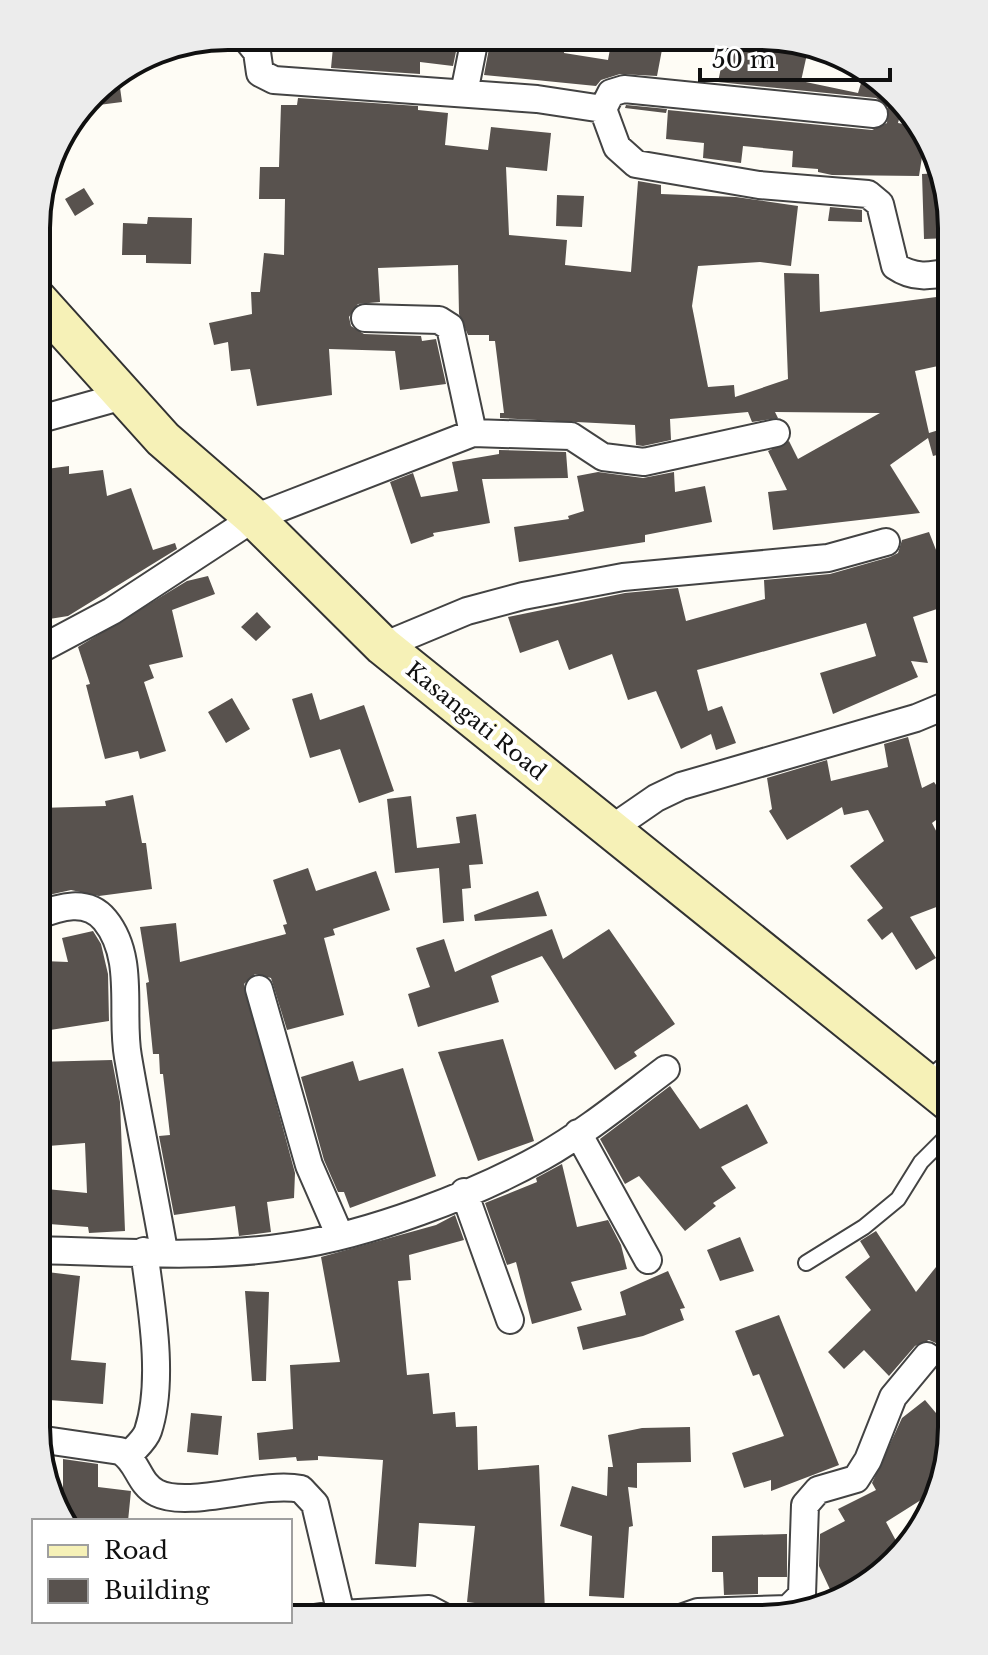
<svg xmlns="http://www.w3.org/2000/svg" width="988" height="1655" font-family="'Libre Baskerville',serif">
<rect width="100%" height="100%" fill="#fefcf5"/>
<path fill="#58524e" d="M334 37H459L453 66 420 62V74L331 68Z
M491 38 565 42 564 53 608 60 612 38 664 39 657 76 620 74 601 80 596 86 484 75Z
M737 39 797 40 809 45 801 81 858 93 865 70 877 76 902 108 898 123 915 126 925 138 919 176 832 175 818 172V169L792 167 793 151 743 146 741 163 703 158 704 143 666 139 668 110 872 130 887 123 888 107 876 98 718 82 722 63 731 65Z
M118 73 122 102 83 107 101 84Z
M298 98 418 106V110L448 113 445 145 488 150 491 127 551 133 547 171 506 167 509 235 567 240 565 265 631 272 638 181 661 185V194L736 197 798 206 791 266 760 262 698 266 692 306 708 387 734 385 735 397 788 379 784 273 819 274 820 312 952 295V363L915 371 929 433 952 426V451L933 456 928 438 890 465 920 513 773 530 768 492 787 490 768 451 789 441 798 459 880 413 775 412 778 418 752 422 748 412 670 419 671 440 643 446 636 445 635 425 500 418V413H504L495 341H489V335H468L459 314 458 265 378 268 380 302 358 304 349 317 351 326 364 334 421 336 422 341 436 339 446 384 400 390 395 351 329 349 332 395 257 406 250 369 231 371 228 342 214 345 209 323 252 314 251 292H260L264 253 284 255 285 199H259L260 167H279L281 105H297Z
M626 105 667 109 666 113 625 108Z
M941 173 952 238 924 239 922 174Z
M84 188 94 204 75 216 65 199Z
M557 195 584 196 582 227 556 226Z
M830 207 862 210V222L828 221Z
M148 217 192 218 191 264 146 263V255H122L123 223 147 224Z
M499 450 566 452 568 478 482 479 490 523 433 533 434 536 411 544 390 482 413 473 421 497 458 491 452 462 499 454Z
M69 466V474L103 470 107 496 131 488 153 550 175 543 177 549 68 616 37 621V595L43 593 39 531 47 530 39 470Z
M598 472 643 478 674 472 675 492 705 486 712 522 645 535V542L519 562 514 527 569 519 568 516 584 511 577 476Z
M929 532 938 555 945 553 952 563V604L913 617 928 663 911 661 918 677 833 714 820 673 876 656 866 623 697 670 708 711 722 706 736 743 716 750 711 734 681 749 656 691 628 700 612 654 569 670 558 640 520 653 508 617 625 593 678 588 686 621 765 599 764 580 830 574 890 557 898 553 902 540Z
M208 576 215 594 172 610 183 657 149 665 154 678 144 682 166 751 140 759 138 751 105 759 86 685 90 684 78 647 187 581Z
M257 612 271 627 256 641 241 627Z
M312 693 320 720 364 705 394 791 359 803 340 749 310 758 292 699Z
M232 698 250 729 226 743 208 712Z
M908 737 922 788 934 782 952 808 932 823 946 850 940 853 948 874 938 877 947 903 910 917 936 958 916 970 892 932 882 940 867 920 883 908 850 866 884 841 868 810 844 815 842 807 787 840 769 811 772 809 767 778 827 760 831 781 888 767 884 744Z
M133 795 142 843H146L152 889 99 896 71 890 44 896 40 808 106 806 105 801Z
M411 796 417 848 460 843 456 817 476 814 483 864 469 865 471 888 462 889 464 921 443 923 439 868 395 873 387 799Z
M308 868 316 891 376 871 390 910 333 929 335 935 324 938 344 1015 287 1030 271 978 255 974 244 984 295 1173 294 1198 267 1202 271 1232 239 1236 235 1206 174 1215 159 1136 170 1135 163 1074H160L159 1054H153L146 983 149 982 140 927 176 923 180 962 286 934 283 925 287 924 273 880Z
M538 891 547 916 475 921 474 915Z
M552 929 563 959 609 929 675 1024 634 1052 637 1056 615 1070 542 956 491 976 499 1002 418 1027 408 994 430 987 416 948 444 939 455 972Z
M93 931 101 944 108 974 109 1021 37 1032V966L43 965V961L68 962 62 938Z
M503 1039 534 1141 478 1161 438 1052Z
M112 1060 120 1102 125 1231 89 1233 88 1227 36 1223V1188L87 1193 85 1143 36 1147V1062Z
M353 1061 359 1081 403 1068 436 1176 350 1208 344 1192H338L324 1160 301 1077Z
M670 1086 700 1129 747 1104 768 1143 721 1167 736 1188 713 1203 716 1206 685 1231 639 1176 625 1184 600 1139Z
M562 1164 577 1227 608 1220 621 1245 627 1269 571 1282 582 1310 532 1324 516 1262 507 1265 485 1203 537 1182 536 1178Z
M455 1215 464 1240 409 1255 411 1280 398 1281 407 1375 429 1373 433 1414 455 1412 456 1427 477 1426 478 1470 539 1465 545 1612 515 1613V1608L467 1602 475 1526 419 1523 416 1567 375 1564 383 1460 318 1456V1460L297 1461 296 1457 259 1460 257 1433 293 1429 290 1365 340 1362 321 1257 436 1225Z
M876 1231 916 1292 952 1247V1365L943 1359 938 1344 929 1340 915 1346 889 1376 864 1350 844 1369 828 1352 871 1310 845 1277 870 1257 860 1241Z
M740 1237 754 1271 720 1281 707 1250Z
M39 1271 80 1276 71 1360 106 1363 103 1404 36 1399Z
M668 1271 685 1308 680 1309 684 1320 643 1336 583 1350 577 1327 626 1315 620 1292Z
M245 1291 269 1292 266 1381H252Z
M779 1315 839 1465 771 1491V1480L744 1488 732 1453 784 1436 759 1374 753 1376 735 1331Z
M925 1400 952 1432 932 1493 886 1522 902 1552 836 1602 819 1566 820 1534 845 1521 838 1509 876 1490 872 1483 902 1418Z
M191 1413 222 1416 218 1455 187 1452Z
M690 1427 691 1462 637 1463V1488L628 1487 633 1526 629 1527 624 1598 589 1596 592 1536 560 1526 572 1486 607 1496 608 1467H613L608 1435 642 1428Z
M63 1459 98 1464V1487L131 1491 128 1521H66L50 1500 48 1486 63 1488Z
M787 1534V1577H758V1594L724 1595 723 1572H712V1536Z"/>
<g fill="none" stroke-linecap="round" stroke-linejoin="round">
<g stroke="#434343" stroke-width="18">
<path id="lane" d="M806 1263 864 1227 898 1199 921 1162 952 1131"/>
</g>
<g stroke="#434343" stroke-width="30">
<path id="street" d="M244 36 257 52 260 73 274 80 537 99 603 109
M464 93 475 38
M874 114 624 89 611 93 603 109 617 147 636 164 759 185 868 194 880 204 895 266C914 279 930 276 952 272
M365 318 439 320 450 327 473 433
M37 420 123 396
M383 646 467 611 523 596 623 577 828 558 886 542
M37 651 112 611 254 518 473 433 571 436 603 457 644 462 776 433
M611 829 656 798 681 786 916 718 952 703
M37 916C59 907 87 898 105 920 136 958 120 1013 128 1057 139 1122 153 1187 164 1251
M259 989 309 1165 340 1236
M928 1086 952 1066
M578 1133 648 1260
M464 1192 510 1320
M36 1250C120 1252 208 1259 291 1246 368 1235 474 1195 542 1157 586 1132 626 1099 666 1069
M38 1439 120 1451C138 1460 138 1484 157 1493 189 1509 261 1481 301 1489L315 1504 341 1614 429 1609 446 1618
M129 1455C135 1448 145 1440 148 1431 165 1380 151 1304 144 1251
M314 1618 341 1614
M678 1619 698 1612 788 1609 802 1595 805 1505 818 1490 856 1479 868 1460 893 1397 927 1356"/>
</g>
<g stroke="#323232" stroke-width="42">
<path id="secondary" d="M37 299 163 439 254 518 383 646 952 1104"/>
</g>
<use href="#lane" stroke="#fff" stroke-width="14"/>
<use href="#street" stroke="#fff" stroke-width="26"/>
<use href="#secondary" stroke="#f6f1b7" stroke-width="38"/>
</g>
<g text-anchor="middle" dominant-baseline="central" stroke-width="8" stroke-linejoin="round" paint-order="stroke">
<g font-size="22" fill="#101010" stroke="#fff">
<text transform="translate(476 721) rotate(39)">Kasangati Road</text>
</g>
</g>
<path d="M0 0H988V1655H0ZM228 50H760A178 178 0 0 1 938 228V1427A178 178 0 0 1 760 1605H228A178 178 0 0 1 50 1427V228A178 178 0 0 1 228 50Z" fill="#ececec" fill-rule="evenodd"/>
<path fill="none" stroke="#101010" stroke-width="4" d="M228 50H760A178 178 0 0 1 938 228V1427A178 178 0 0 1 760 1605H228A178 178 0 0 1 50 1427V228A178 178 0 0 1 228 50Z"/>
<rect x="32" y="1519" width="260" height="104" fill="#ffffff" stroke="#9f9f9f" stroke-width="2"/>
<rect x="48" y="1545" width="40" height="12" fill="#f6f1b7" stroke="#9f9f9f" stroke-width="2"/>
<text x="104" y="1559" font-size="24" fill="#101010">Road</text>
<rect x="48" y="1579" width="40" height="24" fill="#58524e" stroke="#9f9f9f" stroke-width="2"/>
<text x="104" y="1599" font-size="24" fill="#101010">Building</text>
<path d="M700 68v12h190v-12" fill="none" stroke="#101010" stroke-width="4"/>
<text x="712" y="68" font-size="24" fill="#101010" stroke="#ffffff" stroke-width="6" paint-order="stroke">50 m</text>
</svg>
